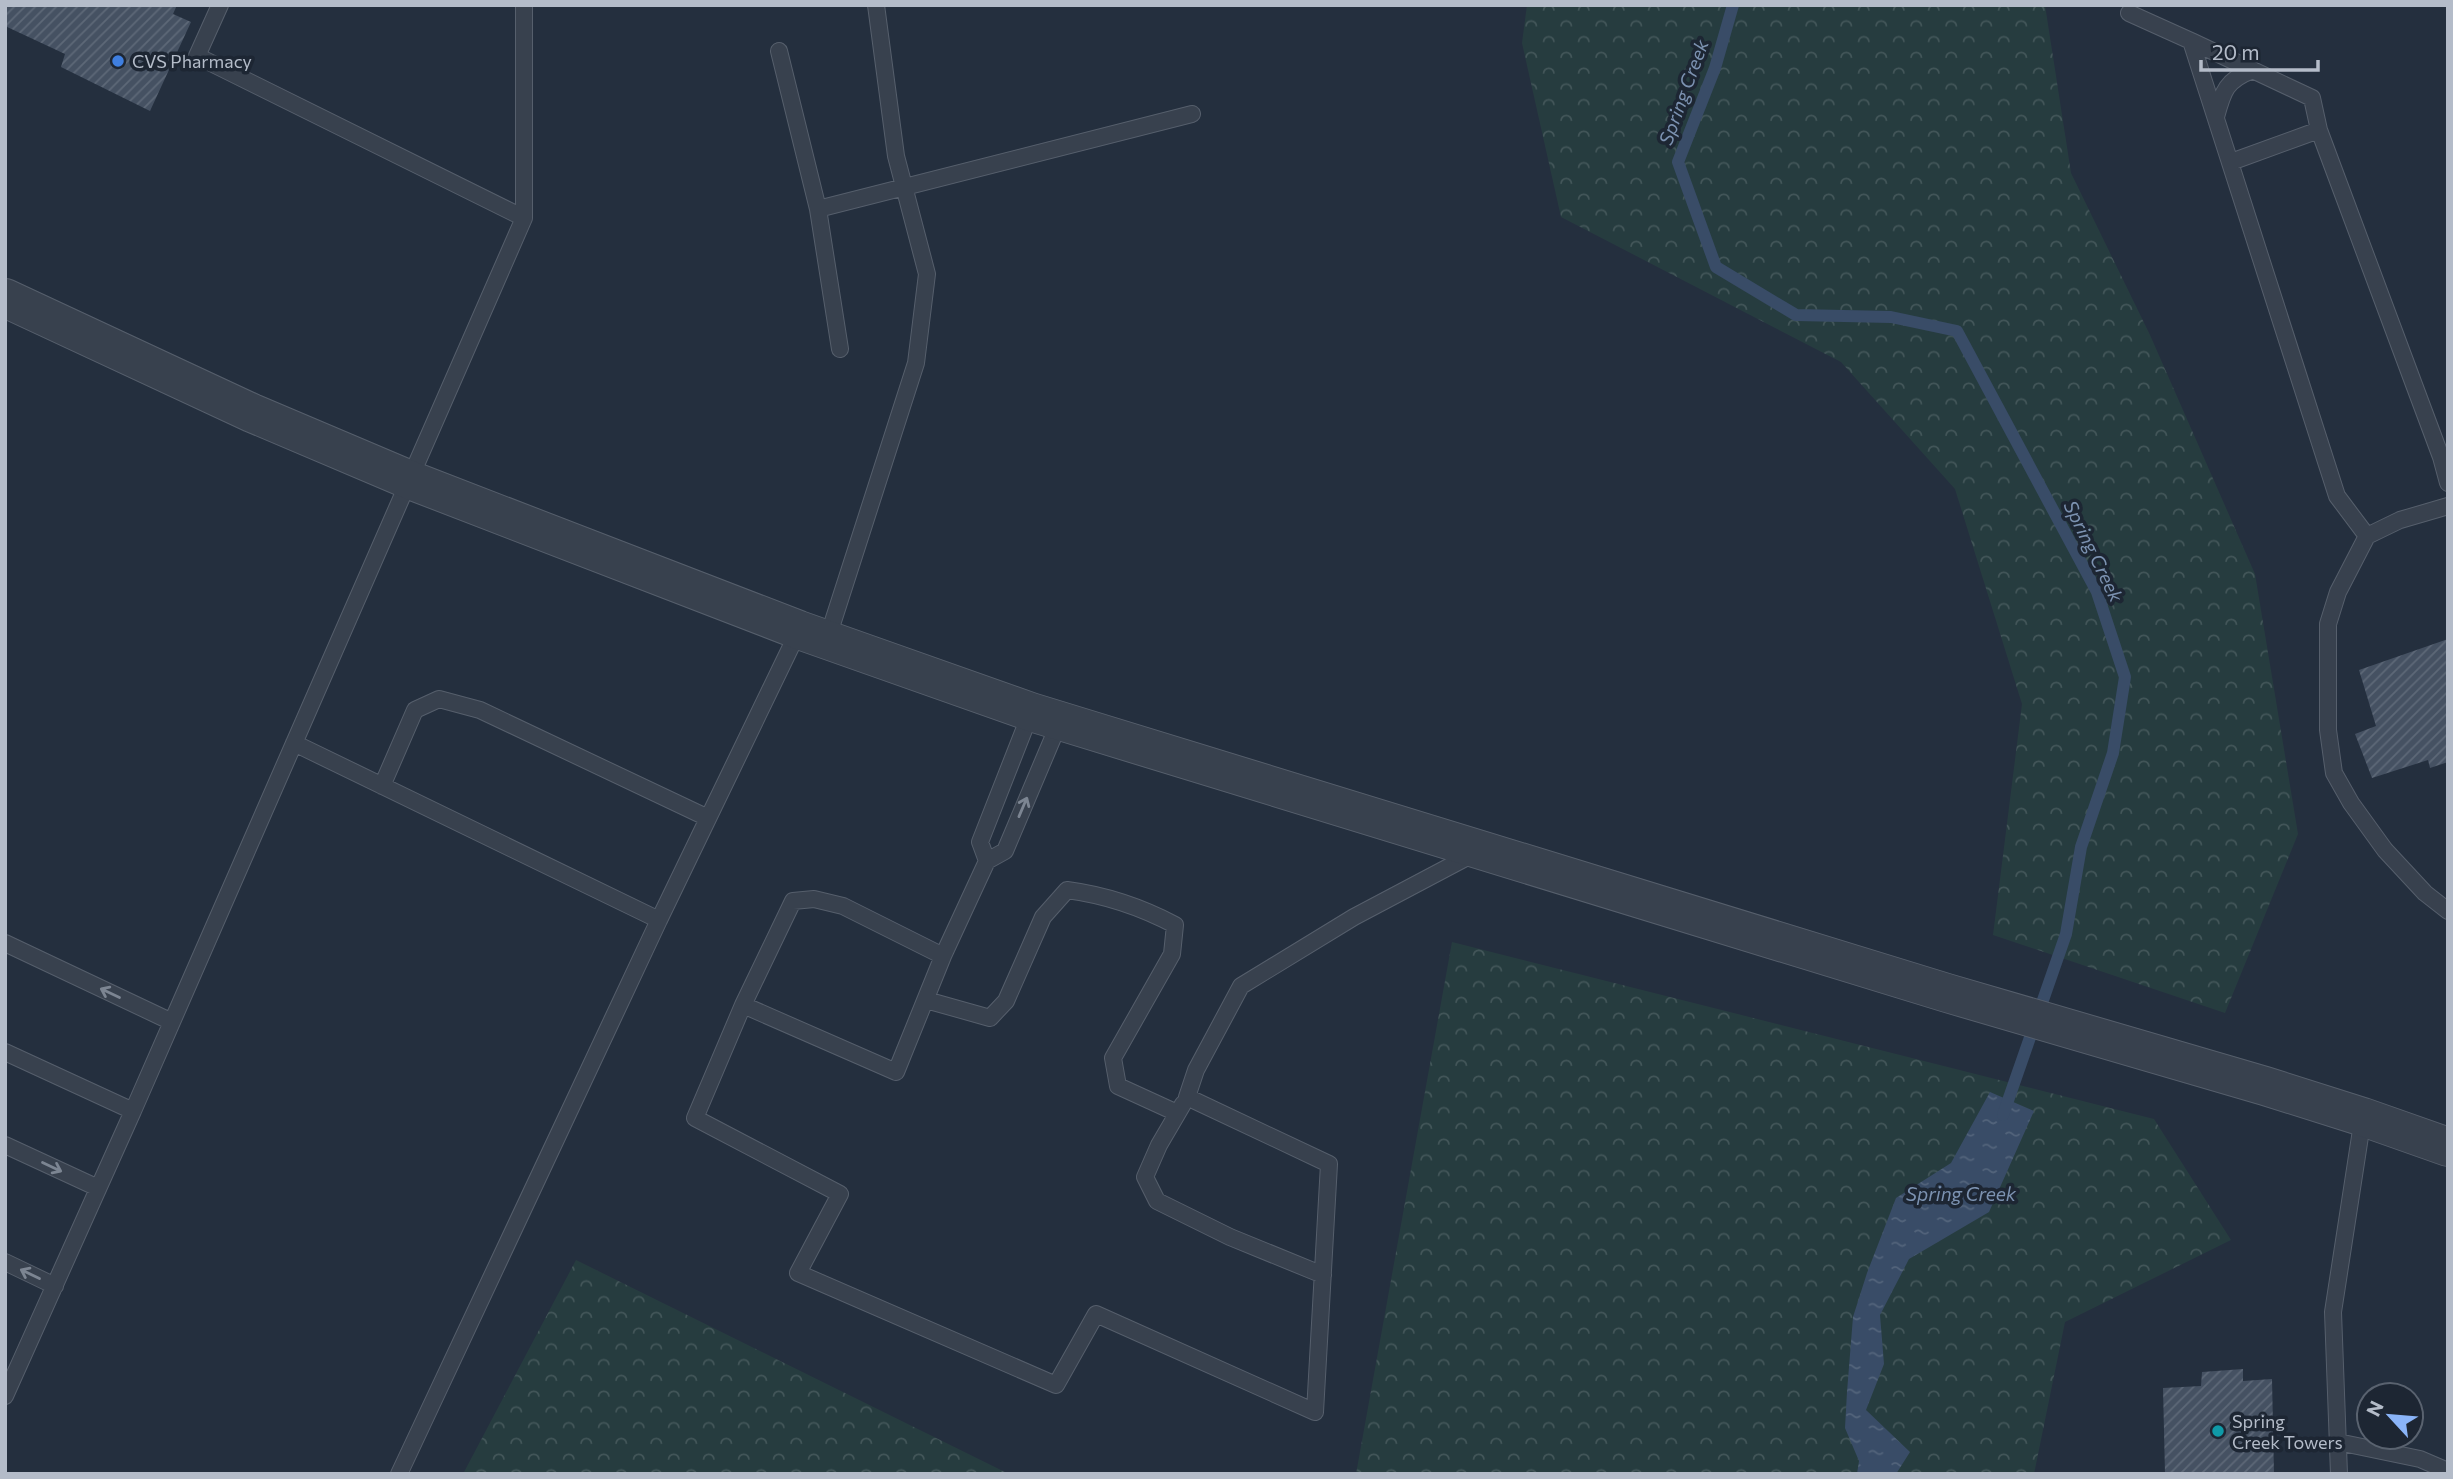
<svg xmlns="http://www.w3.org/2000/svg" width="2453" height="1479" font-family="Commissioner,sans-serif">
<defs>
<pattern id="forest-crowns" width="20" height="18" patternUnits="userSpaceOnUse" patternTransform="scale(1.75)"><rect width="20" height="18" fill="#263c3f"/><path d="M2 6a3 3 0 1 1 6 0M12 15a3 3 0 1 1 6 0" fill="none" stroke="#435659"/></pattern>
<pattern id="water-ripples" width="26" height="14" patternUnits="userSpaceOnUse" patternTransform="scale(1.75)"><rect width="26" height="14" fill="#394c67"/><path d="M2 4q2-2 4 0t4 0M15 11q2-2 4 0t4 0" fill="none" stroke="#53647b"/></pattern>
<pattern id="building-hatch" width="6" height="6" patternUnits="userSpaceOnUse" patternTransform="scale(1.75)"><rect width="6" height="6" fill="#455162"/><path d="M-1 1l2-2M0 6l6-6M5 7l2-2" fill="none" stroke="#5d6877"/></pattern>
</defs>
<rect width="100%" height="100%" fill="#242f3e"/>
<path fill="url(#forest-crowns)" d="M1527 5H2045L2071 173 2150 335 2255 574 2298 834 2225 1013 1993 935 2022 704 1955 489 1841 362 1561 217 1522 43Z
M1452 942 2154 1119 2231 1240 2065 1322 2034 1474H1356Z
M576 1260 1009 1474H463Z"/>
<path fill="url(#water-ripples)" d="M1990 1092 2034 1111 1989 1212 1909 1259 1880 1315 1884 1364 1866 1410 1910 1452 1896 1474H1857L1859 1461 1845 1428 1847 1392 1853 1317 1867 1273 1896 1198 1951 1163Z"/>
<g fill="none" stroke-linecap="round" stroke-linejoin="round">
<path stroke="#394c67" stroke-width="12" d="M1733 5 1715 68 1678 162 1716 267 1796 315 1891 317 1957 331 2097 592 2125 677 2113 753 2081 847 2066 934 2003 1115"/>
</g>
<path fill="url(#building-hatch)" d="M5 5H177L173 14 191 22 150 111 61 67 65 54 5 26Z
M2448 639V762L2430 768 2428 760 2372 778 2355 734 2376 726 2359 670Z
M2243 1369V1381L2272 1379 2274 1474H2165L2163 1388 2201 1386 2202 1372Z"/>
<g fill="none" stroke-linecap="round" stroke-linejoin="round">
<g stroke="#565f6c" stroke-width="18">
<path id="service" d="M220 5 197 56 524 218
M2129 13 2191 41
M779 51 818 209 1192 114
M2216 117C2223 91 2226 80 2253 70
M2319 130 2441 457 2448 483
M2231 162 2319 130 2312 98 2191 41 2337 496 2367 536
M818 209 840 349
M2448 506 2400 520 2367 536 2338 592 2328 624V730L2334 773 2351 803 2385 850 2425 893 2448 911
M827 640 916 363 927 274 896 156 876 5
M1060 721 1005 851 987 861 943 956 896 1072 743 1005 695 1118 840 1194 798 1273 1056 1385 1096 1314 1315 1412 1329 1164 1187 1097 1196 1070 1241 986 1354 917 1475 853
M294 743 659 920 399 1474
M382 786 415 710 439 699 480 710 708 818
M987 861 980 842 1031 712
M659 920 799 630
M5 943 172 1022
M926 1000 990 1018 1006 1001 1043 917 1067 890C1105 895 1141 907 1175 925L1172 954 1113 1058 1118 1086 1177 1113
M743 1005 793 901 814 899 843 906 943 956
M5 1052 133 1111 524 218V5
M1183 1104 1159 1145 1145 1177 1157 1201 1230 1237 1323 1275
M5 1145 98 1188
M5 1262 55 1286
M5 1396 133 1111
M2338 1442 2420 1459 2448 1471
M2339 1474 2333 1312 2363 1117"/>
</g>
<g stroke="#565f6c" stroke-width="40">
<path id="tertiary" d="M5 298 252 413 410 480 799 630 1031 712 1947 993 2265 1086 2363 1117 2448 1147"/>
</g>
<use href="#service" stroke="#38414e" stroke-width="16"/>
<use href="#tertiary" stroke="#38414e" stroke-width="38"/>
</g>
<defs><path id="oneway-shaft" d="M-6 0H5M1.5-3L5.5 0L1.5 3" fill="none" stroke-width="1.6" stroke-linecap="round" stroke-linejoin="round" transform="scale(1.75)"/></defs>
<g stroke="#7c8592">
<use href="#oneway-shaft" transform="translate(1023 807) rotate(-67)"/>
<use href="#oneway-shaft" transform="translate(110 993) rotate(-155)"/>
<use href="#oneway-shaft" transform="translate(52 1167) rotate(25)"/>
<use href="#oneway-shaft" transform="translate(30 1274) rotate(-154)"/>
</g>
<circle fill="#3f7fe0" stroke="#1d2633" stroke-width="2.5" cx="118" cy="61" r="7"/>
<circle fill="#0f9aa8" stroke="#1d2633" stroke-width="2.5" cx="2218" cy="1431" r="7"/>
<g text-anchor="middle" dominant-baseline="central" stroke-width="7" stroke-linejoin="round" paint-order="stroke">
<g font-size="18" fill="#b4bcc9" stroke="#1d2633" text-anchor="start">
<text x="132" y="61">CVS Pharmacy</text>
<text x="2232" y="1421">Spring<tspan x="2232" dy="21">Creek Towers</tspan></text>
</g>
<g font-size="19" font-style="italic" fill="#7c92b1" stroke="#1d2633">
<text transform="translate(1683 92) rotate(-70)">Spring Creek</text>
<text transform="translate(2094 551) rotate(64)">Spring Creek</text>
<text x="1961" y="1193">Spring Creek</text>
</g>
</g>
<rect width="2453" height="1479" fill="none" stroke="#b4bcc9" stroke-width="14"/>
<g transform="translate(2390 1416) rotate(296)"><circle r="33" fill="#1d2633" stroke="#59626f" stroke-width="2"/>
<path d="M0-5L12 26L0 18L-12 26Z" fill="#8ab4f8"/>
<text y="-10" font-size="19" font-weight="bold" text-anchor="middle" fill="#b4bcc9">N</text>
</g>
<path d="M2201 60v10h117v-10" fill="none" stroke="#b4bcc9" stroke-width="3.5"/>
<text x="2212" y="60" font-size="21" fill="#b4bcc9" stroke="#1d2633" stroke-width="5" paint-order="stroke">20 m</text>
</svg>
